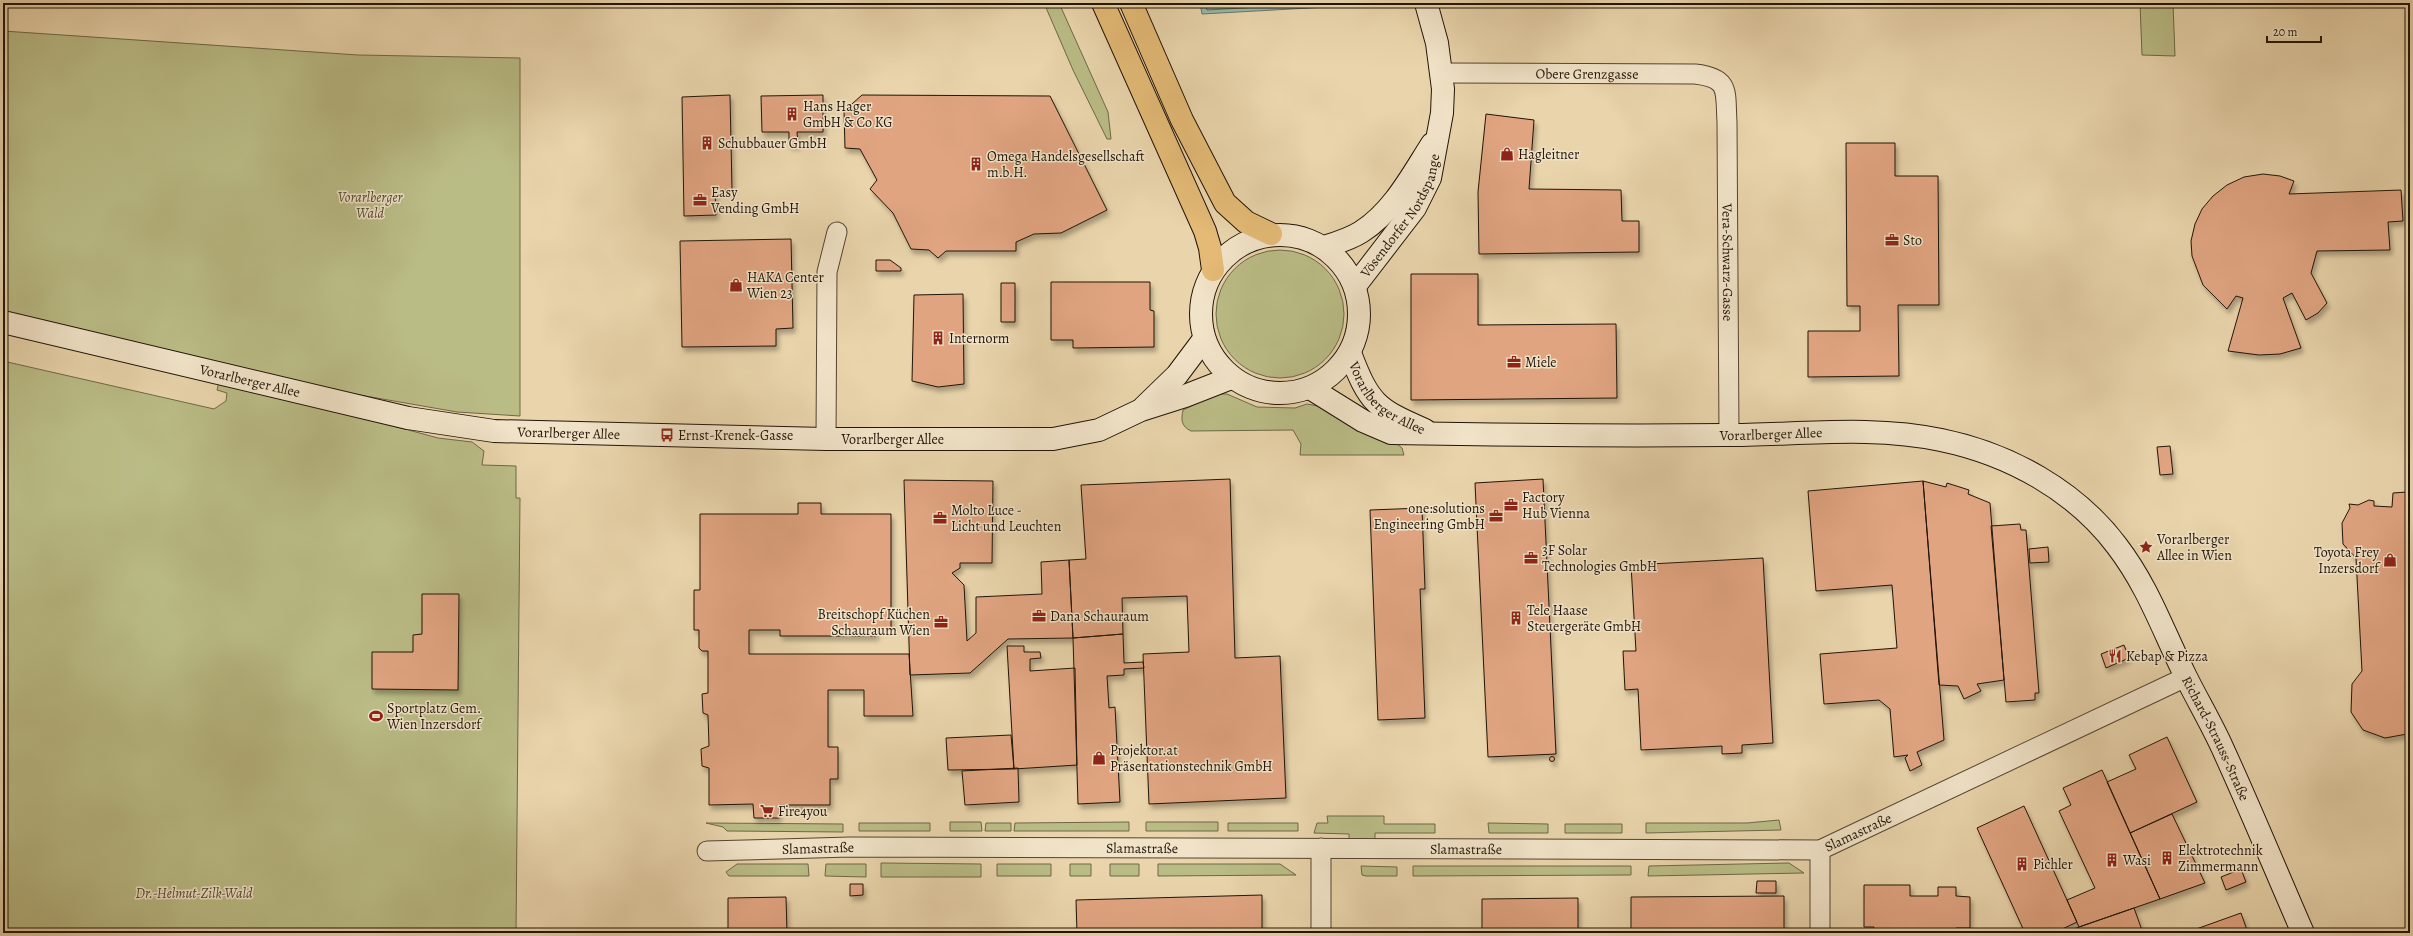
<svg xmlns="http://www.w3.org/2000/svg" width="2413" height="936" font-family="Alegreya,serif">
<defs>
<filter id="shadow"><feDropShadow dx="2.5" dy="4.5" stdDeviation="2" flood-color="#0004"/></filter>
</defs>
<rect width="100%" height="100%" fill="#e9d4ab"/>
<filter id="stains"><feTurbulence type="fractalNoise" baseFrequency=".005" numOctaves="4"/><feColorMatrix values="0 0 0 0 .2 0 0 0 0 .09 0 0 0 0 .02 0 0 0 .5 -.17"/></filter>
<radialGradient id="worn" r=".72"><stop offset=".6" stop-color="#630" stop-opacity="0"/><stop offset="1" stop-color="#630" stop-opacity=".3"/></radialGradient>
<path fill="#babc86" stroke="#6e6846" d="M1044 3H1059L1108 112 1111 139H1107L1073 70Z
M2140 3H2173L2175 56 2142 55Z
M3 31 358 55 520 58V416L457 412 348 393 3 312Z
M1216 314a64 64 0 1 1 128 0a64 64 0 1 1-128 0Z
M3 361 214 409 226 401 227 393 217 390 219 382 342 412 438 438 472 442 484 451 482 465 516 466V498H520L516 933H3Z
M1216 394H1227L1257 407 1295 408 1307 404 1323 407 1397 444 1402 448 1404 455H1300L1301 444 1293 430 1191 431C1181 426 1181 420 1183 410Z
M1327 816H1384V824H1435V833H1375V839L1349 841V834L1314 833 1317 823H1328Z
M1779 820 1781 830 1646 833V823H1747Z
M950 822H981L982 831H950Z
M1129 822V831H1014L1015 823Z
M1146 822H1218V831H1146Z
M706 823 843 824V832L727 831 723 827Z
M859 823H930V831H859Z
M986 823H1011V831H985Z
M1228 823H1298V831H1228Z
M1488 823 1548 824V833H1489Z
M1565 824H1622V833H1565Z
M881 863 981 864V877H881Z
M1789 863 1804 873 1648 876 1649 866Z
M737 864H808L809 876H729L726 872Z
M826 864H866V877L825 876Z
M997 864H1051V876H997Z
M1070 864H1091V876H1070Z
M1110 864H1139V876H1110Z
M1158 864H1280L1296 875 1158 876Z
M1361 866 1397 867V876H1366L1362 875Z
M1413 866H1631V875L1413 876Z"/>
<path fill="#97b8a8" stroke="#687668" d="M1200 3H1344L1345 6 1202 14Z"/>
<g fill="none" stroke-linecap="round" stroke-linejoin="round">
<path stroke="#5c6658" stroke-width="1" d="M1204 3 1207 10 1327 3"/>
</g>
<path fill="#e0a481" stroke="#211407" filter="url(#shadow)" d="M730 95 732 190 715 191 716 215 684 216 682 97Z
M823 95V132H797L798 145H789V132H762L761 96Z
M862 95 1050 96 1107 210 1061 233 1034 234 1016 242V251H946L938 258 929 250 911 249 893 213 870 189 877 180 860 149 845 148 844 111Z
M1486 114 1534 120 1529 189 1621 190 1622 221H1639V252L1479 254 1478 192Z
M1846 143H1895V176H1938L1939 305H1898L1899 376 1808 377V331H1860V306H1847Z
M2263 174 2280 176 2294 181 2289 194 2401 190 2403 221 2388 222 2390 250 2317 251 2311 273 2327 303 2318 313 2306 320 2292 293 2283 298 2301 348 2280 354 2259 355 2228 351 2243 298 2236 296 2227 309 2203 285 2192 256 2191 241 2195 224 2202 209 2213 196 2227 185 2244 177Z
M791 239 793 328 776 329V346L682 347 680 241Z
M876 260H890L901 268V271H876Z
M1411 274H1478V325L1616 324 1617 398 1411 400Z
M1051 282H1150V310L1154 311V347L1073 348V340H1051Z
M1001 283H1015V322H1001Z
M963 294 964 384 938 387 912 381 914 295Z
M2406 392H2410V731L2407 734 2385 738 2363 730 2351 712 2352 684 2362 671 2356 558 2343 544 2342 523 2350 508 2349 504 2358 505 2369 500 2374 501V506L2392 507 2393 493 2407 492Z
M2170 446 2173 474 2160 475 2157 447Z
M1230 479 1235 658 1280 656 1286 798 1149 804 1143 654 1189 652 1187 596 1122 598 1123 634 1073 638 1069 560 1086 559 1081 485Z
M1543 479 1556 754 1488 757 1475 483Z
M904 480 993 481 992 563H960V568L952 573 964 585 967 641 976 633V597L1042 594 1041 562 1069 560 1073 638 1008 639 970 673 910 675Z
M1923 481 1944 740 1917 752 1922 765 1910 771 1905 758 1908 755 1894 757 1890 709 1879 700 1824 704 1820 654 1897 648 1892 585 1816 591 1808 491Z
M1923 481 1946 487 1947 483 1969 490 1968 494 1990 503 2004 680 1977 684 1981 691 1964 699 1958 686 1939 685Z
M798 503H821V514H891V629H876V636H780V630H749V654H909L913 716H864V690H828V747H838V779H830V805H779V818H754L753 804 709 805V768L702 766 701 749 709 746 708 715 703 713 702 694 708 693V651H702L699 648V630H694V590H700V514H798Z
M1422 508 1425 589H1420L1425 718 1378 720 1370 510Z
M2020 524 2021 530H2026L2039 693H2035V700L2006 702 1991 526Z
M2048 547 2049 562 2030 563 2029 549Z
M1763 558 1773 743 1742 745V753L1722 754V746L1641 750 1638 689 1625 690 1623 651H1636L1631 565Z
M422 594H459L458 690 372 689V652H413V635L422 634Z
M1123 634 1124 663 1143 662 1144 668 1124 669V675L1107 676 1109 708 1115 707 1120 802 1078 804 1073 638Z
M2124 645 2129 658 2106 668 2101 654Z
M1007 646H1024V652H1040L1041 658 1030 659V671L1075 668 1077 765 1014 769Z
M1011 735 1014 769 948 770 946 738Z
M2167 737 2197 802 2130 833 2107 782 2136 769 2129 755Z
M1549.5 759a2.5 2.5 0 1 1 5 0a2.5 2.5 0 1 1-5 0Z
M1018 768 1019 802 965 805 962 771Z
M2102 770 2160 899 2079 927 2067 900 2095 888 2059 811 2071 805 2063 788Z
M2024 806 2077 922 2054 933H2025L1977 828Z
M2172 814 2205 883 2160 899 2130 833Z
M2241 869 2246 882 2226 890 2221 877Z
M1757 881H1776V893H1756Z
M850 884H863V895L850 896Z
M1864 885H1910V896H1938V887H1956V896L1970 897V928H1956V933H1874V927H1864Z
M1262 895V933H1077L1076 900Z
M1784 896V933H1631V897Z
M786 897 787 933H728V898Z
M1578 898V933H1482V899Z
M2134 908 2143 933H2063L2079 927Z
M2241 913 2248 933H2185Z
M913 929H920L926 933H907Z"/>
<g fill="none" stroke-linecap="round" stroke-linejoin="round">
<g stroke="#534430" stroke-width="21">
<g id="minor">
<path id="s1" d="M1442 73 1695 74C1731 78 1725 92 1727 122L1729 435"/>
<path d="M826 439 827 272 837 232"/>
<path d="M1321 848V933"/>
<path d="M1820 850V933"/>
<path id="s2" d="M707 851 850 847 1820 850 2186 677"/>
</g>
</g>
<g stroke="#211407" stroke-width="24">
<g id="secondary">
<circle cx="1280" cy="314" r="79"/>
<path d="M1324 247C1337 243 1350 239 1361 232 1393 212 1412 175 1432 144"/>
<path id="s3" d="M1355 286 1415 208 1430 178 1442 113 1443 89 1437 43 1426 3"/>
<path id="s4" d="M3 322 408 418 494 431 826 439H1053L1099 430 1141 410 1185 396 1231 378"/>
<path id="s5" d="M1350 353C1369 403 1376 409 1425 430"/>
<path id="s6" d="M1310 388 1363 421 1391 433C1503 435 1615 436 1726 435 1796 435 1873 425 1941 440 2009 454 2075 490 2117 546 2149 588 2163 631 2186 677 2198 701 2211 723 2222 747 2250 808 2276 871 2303 933"/>
<path d="M1144 407 1177 375 1204 339"/>
</g>
</g>
<g stroke="#211407" stroke-width="24">
<path id="motorway" d="M1103 3 1205 231 1210 248 1213 270
M1131 3 1182 120 1225 203 1246 222 1271 234"/>
</g>
<use href="#minor" stroke="#f1e3c8" stroke-width="19"/>
<use href="#secondary" stroke="#f1e3c8" stroke-width="22"/>
<use href="#motorway" stroke="#e4ba76" stroke-width="22"/>
</g>
<defs>
<g id="building-bare" transform="scale(1.08)"><path d="M-4-6H4V6H1V3H-1V6H-4ZM-2.5-4.3h1.7v1.8h-1.7ZM.8-4.3h1.7v1.8H.8ZM-2.5-1h1.7V.8h-1.7ZM.8-1h1.7V.8H.8Z" fill="#8f2418" stroke="#f1e3c8" stroke-width="2.5" paint-order="stroke"/></g>
<g id="shop-bare" transform="scale(1.08)"><path d="M-5-2.5h2.3a2.7 3.5 0 0 1 5.4 0H5L5.5 6h-11ZM-1.5-2.5h3a1.5 2.3 0 0 0-3 0Z" fill="#8f2418" stroke="#f1e3c8" stroke-width="2.5" paint-order="stroke"/></g>
<g id="office-bare" transform="scale(1.08)"><path d="M-6-3h4V-5.5h4V-3h4V5H-6ZM-1-4.5V-3h2v-1.5ZM-6 0V1H6V0Z" fill="#8f2418" stroke="#f1e3c8" stroke-width="2.5" paint-order="stroke"/></g>
<g id="bus-bare" transform="scale(1.08)"><path d="M-5-6H5V4H4V6H2V4H-2V6H-4V4H-5ZM-3.5-4V0h7V-4ZM-3.5 1.2v1.5H-2V1.2ZM2 1.2v1.5H3.5V1.2Z" fill="#8f2418" stroke="#f1e3c8" stroke-width="2.5" paint-order="stroke"/></g>
<g id="sight-bare" transform="scale(1.08)"><path d="M0-6L1.8-2.2L6-1.7L2.9 1.2L3.7 5.4L0 3.3L-3.7 5.4L-2.9 1.2L-6-1.7L-1.8-2.2Z" fill="#8f2418" stroke="#f1e3c8" stroke-width="2.5" paint-order="stroke"/></g>
<g id="restaurant-bare" transform="scale(1.08)"><path d="M-5-6h1v4h1v-4h1v4h1v-4h1v5L-1.5 .5V6h-2V.5L-5-1ZM5-6V6H3V1.5H1.5Q1.5-4 5-6Z" fill="#8f2418" stroke="#f1e3c8" stroke-width="2.5" paint-order="stroke"/></g>
<g id="stadium-bare" transform="scale(1.08)"><path d="M0-5a6.5 5 0 1 0 0 10a6.5 5 0 1 0 0-10ZM-3.5-1.8h7v3.6h-7Z" fill="#8f2418" stroke="#f1e3c8" stroke-width="2.5" paint-order="stroke"/></g>
<g id="supermarket-bare" transform="scale(1.08)"><path d="M-6-5.5h2.5l.6 2H6L4.5 2H-2.5L-4.4-4H-6ZM-1.5 3.2a1.3 1.3 0 1 0 .1 0ZM3 3.2a1.3 1.3 0 1 0 .1 0Z" fill="#8f2418" stroke="#f1e3c8" stroke-width="2.5" paint-order="stroke"/></g>
</defs>
<g fill-rule="evenodd">
<use href="#building-bare" x="792" y="114"/>
<use href="#building-bare" x="707" y="143"/>
<use href="#shop-bare" x="1507" y="154"/>
<use href="#building-bare" x="976" y="164"/>
<use href="#office-bare" x="700" y="200"/>
<use href="#office-bare" x="1892" y="240"/>
<use href="#shop-bare" x="736" y="285"/>
<use href="#building-bare" x="938" y="338"/>
<use href="#office-bare" x="1514" y="362"/>
<use href="#bus-bare" x="667" y="435"/>
<use href="#office-bare" x="1511" y="505"/>
<use href="#office-bare" x="1496" y="516"/>
<use href="#office-bare" x="940" y="518"/>
<use href="#sight-bare" x="2146" y="547"/>
<use href="#office-bare" x="1531" y="558"/>
<use href="#shop-bare" x="2390" y="560"/>
<use href="#office-bare" x="1039" y="616"/>
<use href="#building-bare" x="1516" y="618"/>
<use href="#office-bare" x="941" y="622"/>
<use href="#restaurant-bare" x="2115" y="656"/>
<use href="#stadium-bare" x="376" y="716"/>
<use href="#shop-bare" x="1099" y="758"/>
<use href="#supermarket-bare" x="767" y="811"/>
<use href="#building-bare" x="2167" y="858"/>
<use href="#building-bare" x="2112" y="860"/>
<use href="#building-bare" x="2022" y="864"/>
</g>
<g text-anchor="middle" dominant-baseline="central" stroke-width="3" stroke-linejoin="round" paint-order="stroke">
<g font-size="14" fill="#211407" stroke="#f1e3c8">
<text stroke="none"><textPath href="#s1" startOffset="145">Obere Grenzgasse</textPath></text>
<text stroke="none"><textPath href="#s3" startOffset="85">Vösendorfer Nordspange</textPath></text>
<text stroke="none"><textPath href="#s1" startOffset="461">Vera-Schwarz-Gasse</textPath></text>
<text stroke="none"><textPath href="#s4" startOffset="254">Vorarlberger Allee</textPath></text>
<text stroke="none"><textPath href="#s5" startOffset="61">Vorarlberger Allee</textPath></text>
<text stroke="none"><textPath href="#s4" startOffset="578">Vorarlberger Allee</textPath></text>
<text stroke="none"><textPath href="#s6" startOffset="473">Vorarlberger Allee</textPath></text>
<text stroke="none"><textPath href="#s4" startOffset="902">Vorarlberger Allee</textPath></text>
<text stroke="none"><textPath href="#s6" startOffset="1070">Richard-Strauss-Straße</textPath></text>
<text stroke="none"><textPath href="#s2" startOffset="1155">Slamastraße</textPath></text>
<text stroke="none"><textPath href="#s2" startOffset="111">Slamastraße</textPath></text>
<text stroke="none"><textPath href="#s2" startOffset="435">Slamastraße</textPath></text>
<text stroke="none"><textPath href="#s2" startOffset="759">Slamastraße</textPath></text>
</g>
<g font-size="14" fill="#211407" stroke="#f1e3c8" text-anchor="start">
<text x="803" y="106">Hans Hager<tspan x="803" dy="16">GmbH &amp; Co KG</tspan></text>
<text x="718" y="143">Schubbauer GmbH</text>
<text x="1518" y="154">Hagleitner</text>
<text x="987" y="156">Omega Handelsgesellschaft<tspan x="987" dy="16">m.b.H.</tspan></text>
<text x="711" y="192">Easy<tspan x="711" dy="16">Vending GmbH</tspan></text>
<text x="1903" y="240">Sto</text>
<text x="747" y="277">HAKA Center<tspan x="747" dy="16">Wien 23</tspan></text>
<text x="949" y="338">Internorm</text>
<text x="1525" y="362">Miele</text>
<text x="678" y="435">Ernst-Krenek-Gasse</text>
<text x="1522" y="497">Factory<tspan x="1522" dy="16">Hub Vienna</tspan></text>
<text x="1485" y="508" text-anchor="end">one:solutions<tspan x="1485" dy="16">Engineering GmbH</tspan></text>
<text x="951" y="510">Molto Luce -<tspan x="951" dy="16">Licht und Leuchten</tspan></text>
<text x="2157" y="539">Vorarlberger<tspan x="2157" dy="16">Allee in Wien</tspan></text>
<text x="1542" y="550">3F Solar<tspan x="1542" dy="16">Technologies GmbH</tspan></text>
<text x="2379" y="552" text-anchor="end">Toyota Frey<tspan x="2379" dy="16">Inzersdorf</tspan></text>
<text x="1527" y="610">Tele Haase<tspan x="1527" dy="16">Steuergeräte GmbH</tspan></text>
<text x="930" y="614" text-anchor="end">Breitschopf Küchen<tspan x="930" dy="16">Schauraum Wien</tspan></text>
<text x="1050" y="616">Dana Schauraum</text>
<text x="2126" y="656">Kebap &amp; Pizza</text>
<text x="387" y="708">Sportplatz Gem.<tspan x="387" dy="16">Wien Inzersdorf</tspan></text>
<text x="1110" y="750">Projektor.at<tspan x="1110" dy="16">Präsentationstechnik GmbH</tspan></text>
<text x="778" y="811">Fire4you</text>
<text x="2178" y="850">Elektrotechnik<tspan x="2178" dy="16">Zimmermann</tspan></text>
<text x="2123" y="860">Wasi</text>
<text x="2033" y="864">Pichler</text>
</g>
<g font-size="14" font-style="italic" fill="#4f462d" stroke="#f1e3c8">
<text x="370" y="197">Vorarlberger<tspan x="370" dy="16">Wald</tspan></text>
<text x="194" y="893">Dr.-Helmut-Zilk-Wald</text>
</g>
</g>
<rect width="2413" height="936" fill="none" stroke="#e9d4ab" stroke-width="16"/>
<rect x="4" y="4" width="2405" height="928" fill="none" stroke="#211407" stroke-width="2"/>
<rect x="8" y="8" width="2397" height="920" fill="none" stroke="#211407"/>
<path d="M2267 36v6h54v-6" fill="none" stroke="#211407" stroke-width="2"/>
<text x="2273" y="36" font-size="12" fill="#211407" stroke="#f1e3c8" stroke-width="3" paint-order="stroke">20 m</text>
<rect width="100%" height="100%" filter="url(#stains)"/>
<rect width="100%" height="100%" fill="url(#worn)"/>
</svg>
